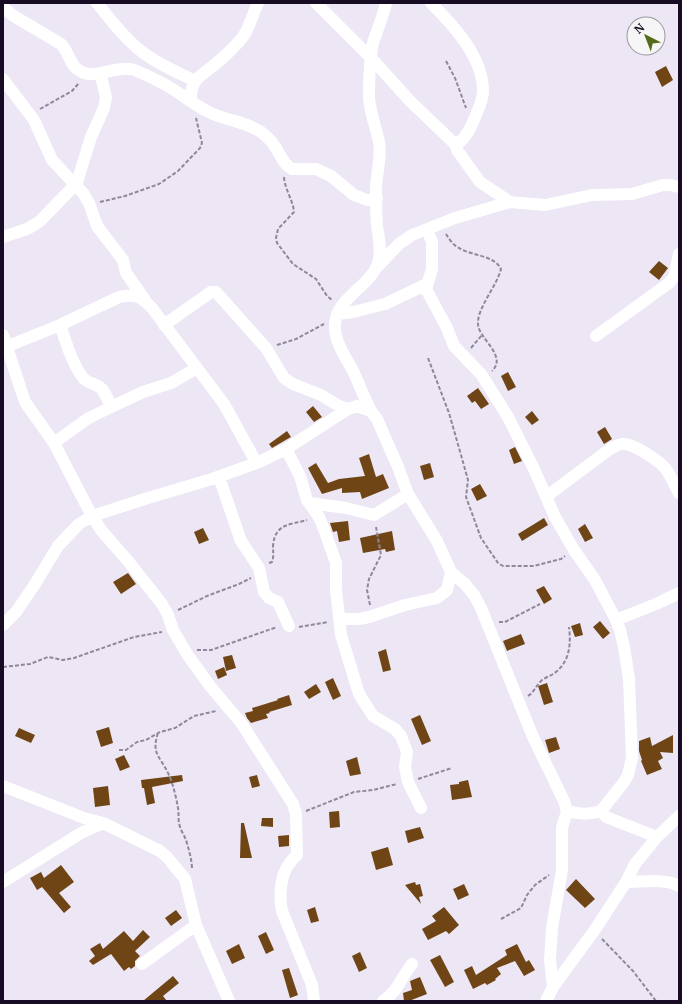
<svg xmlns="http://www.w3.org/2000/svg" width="682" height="1004" font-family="Merriweather,serif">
<rect width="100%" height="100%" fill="#ece6f5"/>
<path fill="#6f4516" d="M666 66 673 80 662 87 655 72Z
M659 261 668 268 659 280 649 272Z
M508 372 516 387 508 391 501 376Z
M478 388 489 404 481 409 475 401 472 403 467 396Z
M313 406 322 417 314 422 306 412Z
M532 411 539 420 532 425 525 417Z
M605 427 612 439 604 444 597 432Z
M287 431 291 437 272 448 269 444Z
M515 447 522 461 514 464 509 450Z
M369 454 376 477 383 474 389 488 362 499 360 492 342 493V488L322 494 308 468 316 463 328 483 339 479 365 476 359 458Z
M430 463 434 477 424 480 420 466Z
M480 484 487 496 477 501 471 489Z
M544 518 548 525 522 541 518 534Z
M348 521 350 540 339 542 337 531 333 532 330 523Z
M585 524 593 538 585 542 578 529Z
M203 528 209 540 199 544 194 532Z
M392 531 395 550 386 552 385 549 363 553 360 538Z
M128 573 136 584 121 594 113 582Z
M544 586 552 599 544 604 536 590Z
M600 621 610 633 603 639 593 627Z
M580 623 583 635 575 637 571 626Z
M521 634 525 644 507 651 503 641Z
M386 649 391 670 383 672 378 652Z
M232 655 236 668 226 671 223 657Z
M224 667 227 675 218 679 215 671Z
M333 678 341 696 333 700 325 682Z
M547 683 553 702 544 705 538 686Z
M316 684 321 692 309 699 304 692Z
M289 695 292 705 269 712 270 713 266 714 268 718 251 723 247 718 245 713 253 711 252 708 278 700 277 699Z
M420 715 431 741 422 745 411 719Z
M109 727 113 743 101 747 96 731Z
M19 728 35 735 31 743 15 736Z
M673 735V753L660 752 663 758 658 761 662 769 647 775 641 761 642 760 639 751V741L650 737 652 746Z
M556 737 560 749 549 753 545 740Z
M124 755 130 767 120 771 115 759Z
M357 757 361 774 350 776 346 761Z
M182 775 183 781 152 787 155 803 147 805 144 788H142L141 780Z
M257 775 260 786 252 788 249 777Z
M468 780 472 797 452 800 450 785 459 784V782Z
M108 786 110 805 95 807 93 788Z
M339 811 340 827 330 828 329 812Z
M262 818H273V827L261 826Z
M241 823H244L252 858H240Z
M420 827 424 838 408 843 405 831Z
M289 835V846L279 847 278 836Z
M388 847 393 865 376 870 371 852Z
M61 865 74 882 59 893 71 907 64 913 42 887 37 890 30 878 41 872 44 878Z
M576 879 595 899 585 908 566 890Z
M415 882 416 885 420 884 423 896 419 897 421 904 405 885Z
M464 884 469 895 458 900 453 889Z
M315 907 319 921 311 923 307 910Z
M444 907 459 925 449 934 446 931 428 940 422 929 436 921 432 916Z
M176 910 182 918 171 926 165 918Z
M143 930 150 937 135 951 140 956 135 961V966L131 969 129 967 124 971 111 954 93 965 89 961 95 956 90 949 100 943 103 949 124 931 133 941Z
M266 932 274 950 266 954 258 936Z
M239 944 245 958 232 964 226 951Z
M517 944 526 962 529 960 535 970 524 976 515 961 497 968 501 974 495 979 496 980 487 985 485 983 473 989 464 970 472 966 476 975 507 955 505 950Z
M360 952 367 968 359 972 352 956Z
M440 955 454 982 445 987 430 960Z
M289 968 298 995 290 998 282 970Z
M173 976 179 983 163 996 167 1001H143Z
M420 977 427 994 409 1001H404L403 993 412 990 410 981Z"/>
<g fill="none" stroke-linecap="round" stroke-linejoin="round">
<path stroke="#90879b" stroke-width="2" stroke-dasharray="4 2" stroke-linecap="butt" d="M446 61 455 78 466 108
M40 109 72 91 79 83
M284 177C285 190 293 200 294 212L278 229 276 238 277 243 293 264 316 279 327 296 332 300
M100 202 125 196 159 184 178 171 200 148 202 143 196 118
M446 234C449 239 453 245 459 248 472 256 494 255 501 269 497 286 477 308 478 324 478 338 508 356 492 371
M277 345 296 339 324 324
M471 348 482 335
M428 358 449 413 461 455 468 480 466 497 481 538 498 563 503 566H534L561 559 565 556
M269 563 272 562C274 556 273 552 273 546 275 523 290 525 307 520
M370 605 367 590 369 579 381 555 376 527
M178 610 207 596 239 584 251 578
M499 622H505L540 604
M299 627 328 622
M197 650H211L277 627
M3 667 30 664 48 657 63 660 74 658 134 637 162 632
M528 696C534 692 536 686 541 681 545 677 552 676 557 671 570 660 571 643 569 627
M158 733C151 754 160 756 168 773 173 783 176 797 178 808 179 813 178 818 179 823 180 829 184 835 186 840 189 850 192 860 192 870
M119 750H126L137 742 146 740 160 732 175 728 194 716 216 711
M418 779 452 768
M306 811 354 792 373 790 397 784
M501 919 521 908 527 895 535 885 549 875
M602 939 633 971 656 1001"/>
<path stroke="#fff" stroke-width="12" d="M97 3C111 20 124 38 141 51 157 64 177 72 195 81
M316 3 372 59 410 101 456 145 457 150 480 182 510 202
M431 3C454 26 483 57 483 91 483 100 479 107 476 115 471 127 467 137 456 145
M3 7 12 15 61 44C69 52 70 66 80 71 95 80 114 66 131 69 139 71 156 80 164 84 181 93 196 107 213 114 229 121 247 122 261 132 266 136 271 140 274 145 280 154 283 164 292 169H316L331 176 354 195 367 200 377 199
M3 79 34 120 52 160 83 193 89 203 97 226 123 260 126 273 145 300
M191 100C190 81 200 76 213 66 222 59 239 43 244 35 250 26 253 13 258 3
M77 186 78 179 91 137 104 108 106 97 100 73
M427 229 432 242V269L426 289 447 328 454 346 481 374 508 417 534 469 555 517 574 550 595 580 616 620 620 630 624 647 629 679 632 758 628 775 624 782 601 811
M3 237 27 229 39 222 76 184
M377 267 399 244 412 235 455 218 510 202 545 205 592 195 632 194 663 185H671L679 187
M337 314 353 312 385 304 427 284
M60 325C66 342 72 364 84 379 88 383 93 383 98 386 105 390 108 400 111 407
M164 325 211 292H216L266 348 284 378 293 384 321 395 339 406 348 409
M3 335 25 402 54 443 92 516 101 530 128 561 162 604 168 615 173 630 187 654 210 686 242 724 293 804 296 814 297 855C294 858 291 861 289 864 280 876 279 897 282 911L312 985 314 1001
M596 336 669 283 674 277 679 254
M3 348 60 325 119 297C134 294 141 296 152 308L224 404 256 462H259
M371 411C365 399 360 387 355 375 348 360 334 343 335 325 336 296 374 286 379 259 381 248 379 238 377 226 376 215 376 202 376 190 376 174 382 157 379 142 376 127 370 113 369 98 369 83 370 57 373 43 377 30 383 17 386 3
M54 443 87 419 111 407 143 392 171 383 197 368
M286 449 300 476 307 500 319 517 324 529 336 563V589L341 635 359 694 373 716 395 729 401 736 407 752 405 767 408 782 421 808
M219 477 241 541 259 568 264 592 269 598 278 602 289 626
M547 496 610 449C614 447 619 443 625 444 635 445 658 460 665 468 671 475 674 485 679 493
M310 503 346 508 374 515 408 494
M340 619H359L369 617 405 605 437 598 447 590 451 572
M616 620 656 604 679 593
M3 625 16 612 35 584 58 546 79 524 92 516 148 498 212 479 259 462 286 449 348 409 357 406 371 411 377 419 398 467 408 494 437 541 451 572 465 584 474 595 481 608 533 737 564 801 567 811 562 828V870L552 928 550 960 553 987
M3 786 84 818 103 823 160 851 167 857 185 879 196 925 229 1001
M567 811C580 814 588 815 601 811L606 817 657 837
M3 882 81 833 103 823
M626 882C642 882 665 878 679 886
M142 964 196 925
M383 1001C397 993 402 976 412 964
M546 1001 553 987 594 931 626 882 635 864 657 837 679 816"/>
</g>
<rect width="682" height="1004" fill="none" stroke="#180c25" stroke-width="8"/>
<g transform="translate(646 36) rotate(318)"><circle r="19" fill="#f6f6f6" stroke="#9d98a2"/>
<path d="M0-3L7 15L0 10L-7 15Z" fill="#536b1b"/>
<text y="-6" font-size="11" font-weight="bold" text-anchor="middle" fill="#180c25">N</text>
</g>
</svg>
